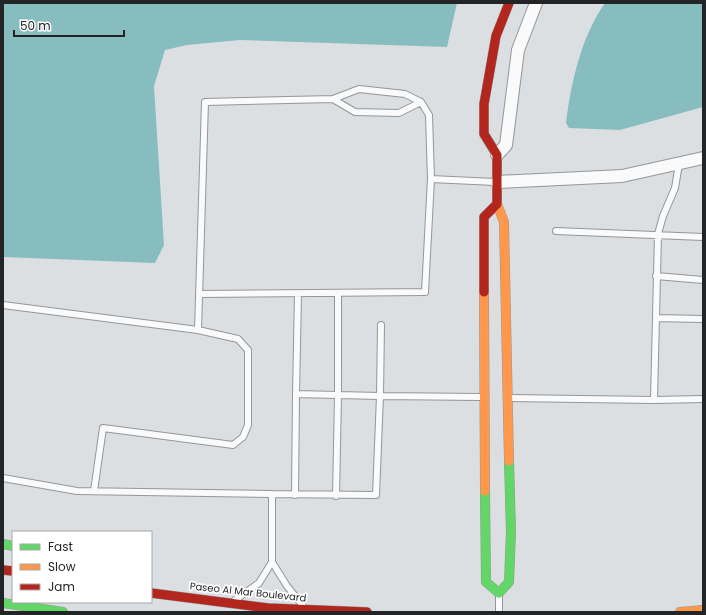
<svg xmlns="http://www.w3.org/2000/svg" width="706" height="615" font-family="Poppins,sans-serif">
<rect width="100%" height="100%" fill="#dcdfe1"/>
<path fill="#88bdc0" d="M3 3H457L447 47 240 40 187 45 165 50 154 86 164 245 155 263 3 257Z
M605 3H703V107L620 130 569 128 566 123C571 83 581 37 605 3Z"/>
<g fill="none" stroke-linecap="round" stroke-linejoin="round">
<g stroke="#949698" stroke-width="8">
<path id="lane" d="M333 99 355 112 399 113 421 102
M556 231 703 237
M656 276 703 280
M199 294 425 292 431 179
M298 294 296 394 380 396 381 325
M3 305 198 330 205 102 333 99 359 89 405 94 421 102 429 115 431 179 495 182
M656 318 703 319
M509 398 654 400 658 234 663 216 675 188 679 164
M654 400 703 399
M3 478 77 491 272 494
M94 491 103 428 233 445 243 437 248 425V350L238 339 198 330
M295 495 296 394
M336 496 338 395V294
M272 562V494L376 495 380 396 481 397
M235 600 259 583 272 562 287 586 303 606
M499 612V594"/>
</g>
<g stroke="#949698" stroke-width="14">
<path id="street" d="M497 155 506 145 518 50 536 3
M497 182 622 176 703 158"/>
</g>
<g stroke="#949698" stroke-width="10">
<path id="fast" d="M485 491 486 582 499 593 509 582 511 532 509 461
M3 544 13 546
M3 603 63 612"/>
</g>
<g stroke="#949698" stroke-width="10">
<path id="slow" d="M497 204 504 222 509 461
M484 292 485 491
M680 612 703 610"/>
</g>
<g stroke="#949698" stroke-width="10">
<path id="jam" d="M497 204V155L484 134V104L496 36 509 3
M484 292V217L497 204
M3 570 13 571
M151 593 268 608 367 612"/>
</g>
<use href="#lane" stroke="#fafafa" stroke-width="6"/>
<use href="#street" stroke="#fafafa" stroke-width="12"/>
<use href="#fast" stroke="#63d668" stroke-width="9"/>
<use href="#slow" stroke="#ff974d" stroke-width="9"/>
<use href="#jam" stroke="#b3261e" stroke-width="9"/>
</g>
<g text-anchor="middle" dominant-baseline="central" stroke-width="3.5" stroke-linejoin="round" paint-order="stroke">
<g font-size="10" fill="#232426" stroke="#fff">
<text transform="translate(248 592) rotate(6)">Paseo Al Mar Boulevard</text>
</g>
</g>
<rect width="706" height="615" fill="none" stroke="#232426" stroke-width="8"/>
<rect x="12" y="531" width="140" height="72" fill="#ffffff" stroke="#a7a7a8"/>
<rect x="20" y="544" width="20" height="6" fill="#63d668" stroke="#a7a7a8"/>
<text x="48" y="551" font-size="12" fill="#232426">Fast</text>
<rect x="20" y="564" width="20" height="6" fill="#ff974d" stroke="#a7a7a8"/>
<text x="48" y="571" font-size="12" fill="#232426">Slow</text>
<rect x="20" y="584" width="20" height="6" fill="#b3261e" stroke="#a7a7a8"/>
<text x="48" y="591" font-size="12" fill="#232426">Jam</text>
<path d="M14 30v6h110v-6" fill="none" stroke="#232426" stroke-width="2"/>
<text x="20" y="30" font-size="12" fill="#232426" stroke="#ffffff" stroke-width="3" paint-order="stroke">50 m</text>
</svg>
